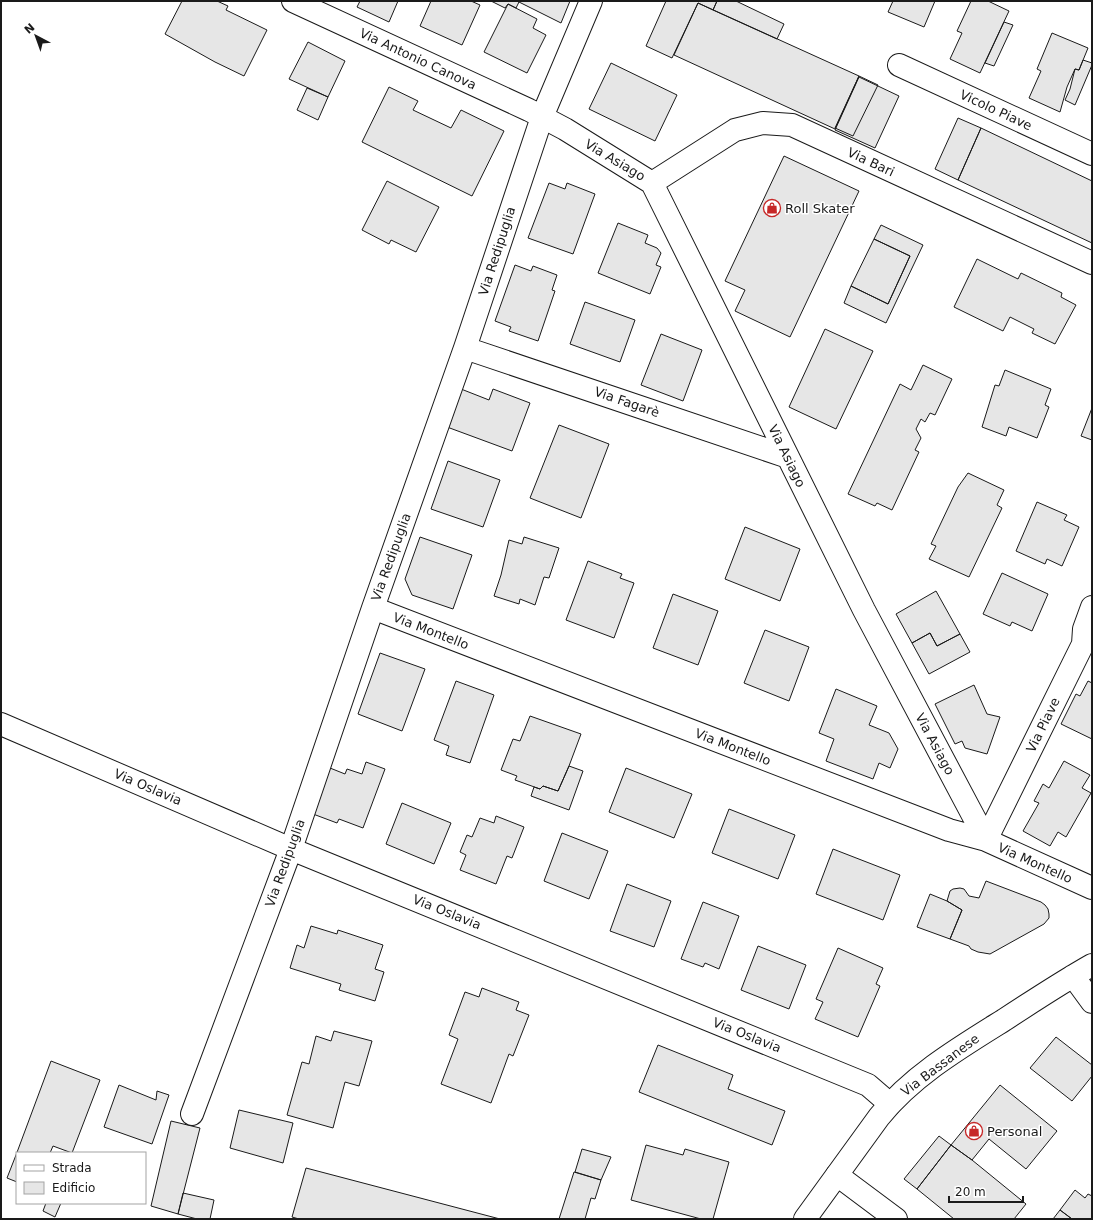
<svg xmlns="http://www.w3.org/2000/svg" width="1093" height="1220" font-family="'DejaVu Sans',sans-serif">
<rect width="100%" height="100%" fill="#fff"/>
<path fill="#e6e6e6" stroke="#1a1a1a" d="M182 1H217L228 6 226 10 267 30 244 76 215 62 165 34Z
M360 1H398L389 22 357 7Z
M431 1H471L480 5 462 45 420 26Z
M491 1H517L519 2 516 8 508 4 505 8Z
M517 1H570L561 23Z
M666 1H717L713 10 698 3 672 58 646 46Z
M717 1H736L784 24 777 39 713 10Z
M893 1H935L924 27 888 12Z
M971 1H988L1009 11 980 73 950 59 962 33 957 31Z
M698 3 859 76 835 129 674 55Z
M508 4 537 19 533 28 546 35 527 73 484 52Z
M1004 22 1013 25 994 66 985 63Z
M1052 33 1088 48 1079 70 1075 69 1067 87 1060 112 1029 98 1041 71 1037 69Z
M308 42 345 61 328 97 289 79Z
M1083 60 1092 63V65L1075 105 1065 100 1070 89 1075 69 1079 70Z
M611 63 677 95 655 141 589 109Z
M859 76 878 85 853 136 835 128Z
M859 77 899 96 875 148 835 130Z
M389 87 418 101 413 110 451 128 461 110 504 131 472 196 362 142Z
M307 88 328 97 318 120 297 110Z
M958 118 981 128 958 180 935 169Z
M981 128 1092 181V243L958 180Z
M784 156 859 191 790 337 735 311 745 290 725 281Z
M387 181 439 207 416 252 391 240 389 244 362 230Z
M549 183 565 189 567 183 595 194 573 254 528 238Z
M618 223 648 235 645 243 657 248 661 253 656 265 661 267 650 294 598 273Z
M881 225 923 245 886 323 844 303 851 286 888 304 910 256 874 239Z
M874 239 910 256 888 304 851 286Z
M977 259 1018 279 1021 273 1062 293 1061 297 1076 305 1055 344 1032 333 1034 329 1010 317 1003 331 954 307Z
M515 265 531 271 533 266 557 275 552 290 555 291 538 341 509 331 511 327 495 321Z
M585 302 635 320 620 362 570 344Z
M825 329 873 351 836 429 789 407Z
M661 334 702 350 683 401 641 385Z
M923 365 952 379 935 415 930 413 925 422 921 419 916 429 921 438 915 450 919 452 892 510 877 503 875 506 848 494 900 384 911 390Z
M1005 370 1051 389 1045 405 1049 407 1037 438 1009 427 1006 436 982 427 995 385 999 386Z
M461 389 489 400 493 389 530 403 512 451 447 427Z
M1092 408V440L1081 436Z
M559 425 609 444 581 518 530 498Z
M448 461 500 480 483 527 431 509Z
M968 473 1004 490 997 505 1002 508 969 577 929 559 936 546 931 544 958 487Z
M1037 502 1067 515 1064 520 1079 527 1062 566 1047 559 1045 564 1016 551Z
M745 527 800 549 780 601 725 579Z
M420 537 472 555 453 609 412 595 405 579Z
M524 537 559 548 549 578 544 577 535 605 520 599 519 604 494 596 501 575 509 540 522 544Z
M588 561 622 574 620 578 634 583 614 638 566 620Z
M1002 573 1048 594 1032 631 1012 622 1010 626 983 614Z
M936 591 960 634 937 646 930 633 912 643 896 614Z
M673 594 718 611 698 665 653 648Z
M765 630 809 647 789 701 744 683Z
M930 633 937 646 960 634 970 652 929 674 912 643Z
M380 653 425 669 402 731 358 714Z
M456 681 494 695 470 763 446 755 449 746 434 740Z
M1088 681 1092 683V739L1061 724 1076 694 1080 696Z
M974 685 987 714 1000 717 987 754 965 748 962 741 955 744 935 704Z
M836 689 877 706 869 725 889 733 898 749 890 768 879 763 873 779 826 761 834 739 819 733Z
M530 716 581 734 569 766 558 791 543 786 540 789 515 780 517 776 501 770 513 739 520 741Z
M1064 761 1090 775 1082 788 1091 793 1066 837 1058 832 1050 846 1023 831 1039 803 1034 801 1043 784 1049 788Z
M366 762 385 769 363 828 339 819 337 823 313 814 330 768 345 774 347 769 362 774Z
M569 766 583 771 569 810 531 796 534 787 540 789 543 786 558 791Z
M626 768 692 794 674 838 609 812Z
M402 803 451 823 434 864 386 844Z
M729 809 795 835 778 879 712 853Z
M496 816 524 827 512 858 507 856 496 884 460 870 466 855 460 852 467 835 472 837 480 818 494 823Z
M562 833 608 851 589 899 544 881Z
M833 849 900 875 883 920 816 894Z
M986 881 1041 902 1045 905 1048 909 1049 914V918L1044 924 990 954 978 952 971 949 969 946 950 939 962 910 947 901 950 891 953 889 960 888 964 889 969 896 979 898Z
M627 884 671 901 654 947 610 931Z
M930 894 947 901 962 910 950 939 917 927Z
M703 902 739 916 719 969 705 963 703 967 681 959Z
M311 926 337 934 338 930 383 945 375 969 384 972 375 1001 339 990 341 984 290 968 297 945 304 948Z
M758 946 806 965 789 1009 741 990Z
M838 948 883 968 876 984 880 986 858 1037 815 1019 823 1002 816 999Z
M482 988 519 1002 516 1010 529 1015 513 1056 509 1054 491 1103 441 1084 458 1039 449 1035 465 992 479 997Z
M334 1031 372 1041 359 1086 345 1082 333 1128 287 1115 302 1062 309 1064 316 1036 331 1041Z
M1056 1037 1092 1065V1076L1072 1101 1030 1068Z
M658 1045 733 1075 728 1089 785 1111 772 1145 639 1092Z
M51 1061 100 1080 72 1153 53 1146 50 1153H17V1156L16 1155Z
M119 1085 156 1100 157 1091 169 1095 152 1144 104 1127Z
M1000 1085 1057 1131 1026 1169 989 1139 972 1160 951 1145Z
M239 1110 293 1123 283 1163 230 1148Z
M171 1121 200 1128 178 1214 151 1206Z
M939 1136 951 1145 917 1189 904 1179Z
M646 1145 683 1155 685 1149 729 1162 713 1219H701L631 1200Z
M951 1145 972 1160 1026 1204 1014 1219H954L917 1189Z
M582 1149 611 1157 601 1180 575 1172Z
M16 1155 17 1156V1182L7 1178Z
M306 1168 500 1219H299L292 1217Z
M574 1172 601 1180 595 1199 591 1198 585 1219H559Z
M1075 1190 1085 1198 1088 1194 1092 1196V1219H1072L1060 1210Z
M183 1193 214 1200 210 1219H197L178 1214Z
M46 1203H61L55 1217 43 1211Z
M1060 1210 1072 1219H1053Z"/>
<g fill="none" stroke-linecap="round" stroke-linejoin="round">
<g stroke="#1a1a1a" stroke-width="24">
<path id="street" d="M293 1 529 110 565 129 652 183 864 610 986 840
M899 65 1092 154
M652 183 735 130 763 123 792 125 1092 263
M465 348 788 457
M373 608 949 830 986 840 1092 888
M1 724 291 849 868 1085 890 1104
M986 840 1083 644 1084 629 1092 607
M192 1114 291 849 373 608 465 348 542 117 591 1
M837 1175 896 1219"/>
</g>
<g stroke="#1a1a1a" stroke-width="24">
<path id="secondary" d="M1073 976 1092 1002
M805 1219 879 1117C912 1076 959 1048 1004 1020 1033 1001 1062 982 1092 965"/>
</g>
<use href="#street" stroke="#fff" stroke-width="22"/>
<use href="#secondary" stroke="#fff" stroke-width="22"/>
</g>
<defs>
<g id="shop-ring" transform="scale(0.9)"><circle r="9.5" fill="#fff" stroke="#c62828" stroke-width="1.5"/><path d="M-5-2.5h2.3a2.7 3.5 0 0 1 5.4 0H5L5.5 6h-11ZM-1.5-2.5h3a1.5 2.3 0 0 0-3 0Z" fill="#c62828"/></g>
</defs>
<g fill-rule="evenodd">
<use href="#shop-ring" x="772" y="208"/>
<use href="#shop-ring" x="974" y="1131"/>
</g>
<g text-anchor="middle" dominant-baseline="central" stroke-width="3" stroke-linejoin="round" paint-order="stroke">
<g font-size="13" fill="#1a1a1a" stroke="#fff">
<text transform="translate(418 59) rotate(25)">Via Antonio Canova</text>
<text transform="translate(996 110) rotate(25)">Vicolo Piave</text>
<text transform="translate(615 160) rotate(31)">Via Asiago</text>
<text transform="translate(871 162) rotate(25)">Via Bari</text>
<text transform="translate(497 251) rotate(-72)">Via Redipuglia</text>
<text transform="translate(627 402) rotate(19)">Via Fagarè</text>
<text transform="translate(787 456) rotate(64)">Via Asiago</text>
<text transform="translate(391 557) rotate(-70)">Via Redipuglia</text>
<text transform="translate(431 631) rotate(21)">Via Montello</text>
<text transform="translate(1043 725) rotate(-64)">Via Piave</text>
<text transform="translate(935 744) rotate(62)">Via Asiago</text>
<text transform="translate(733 747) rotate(21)">Via Montello</text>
<text transform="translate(148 787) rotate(23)">Via Oslavia</text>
<text transform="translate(285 863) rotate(-70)">Via Redipuglia</text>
<text transform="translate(1035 863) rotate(24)">Via Montello</text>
<text transform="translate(447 912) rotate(22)">Via Oslavia</text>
<text transform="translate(747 1035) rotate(22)">Via Oslavia</text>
<text transform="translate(940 1065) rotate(-37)">Via Bassanese</text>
</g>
<g font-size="13" fill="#1a1a1a" stroke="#fff" text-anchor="start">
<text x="785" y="208">Roll Skater</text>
<text x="987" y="1131">Personal</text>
</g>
</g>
<rect width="1093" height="1220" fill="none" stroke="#1a1a1a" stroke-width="4"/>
<rect x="16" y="1152" width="130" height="52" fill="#ffffff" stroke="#a3a3a3"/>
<rect x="24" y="1165" width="20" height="6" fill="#ffffff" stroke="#a3a3a3"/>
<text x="52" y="1172" font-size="12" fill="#1a1a1a">Strada</text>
<rect x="24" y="1182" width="20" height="12" fill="#e6e6e6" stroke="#a3a3a3"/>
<text x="52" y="1192" font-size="12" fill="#1a1a1a">Edificio</text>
<g transform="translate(36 36) rotate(319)" stroke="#ffffff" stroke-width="3" paint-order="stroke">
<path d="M0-3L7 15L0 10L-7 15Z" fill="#1a1a1a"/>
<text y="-6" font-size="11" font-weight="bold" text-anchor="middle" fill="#1a1a1a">N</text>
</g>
<path d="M949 1196v6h74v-6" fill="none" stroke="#1a1a1a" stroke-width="2"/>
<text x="955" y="1196" font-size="12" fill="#1a1a1a" stroke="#ffffff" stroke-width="3" paint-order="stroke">20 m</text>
</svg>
